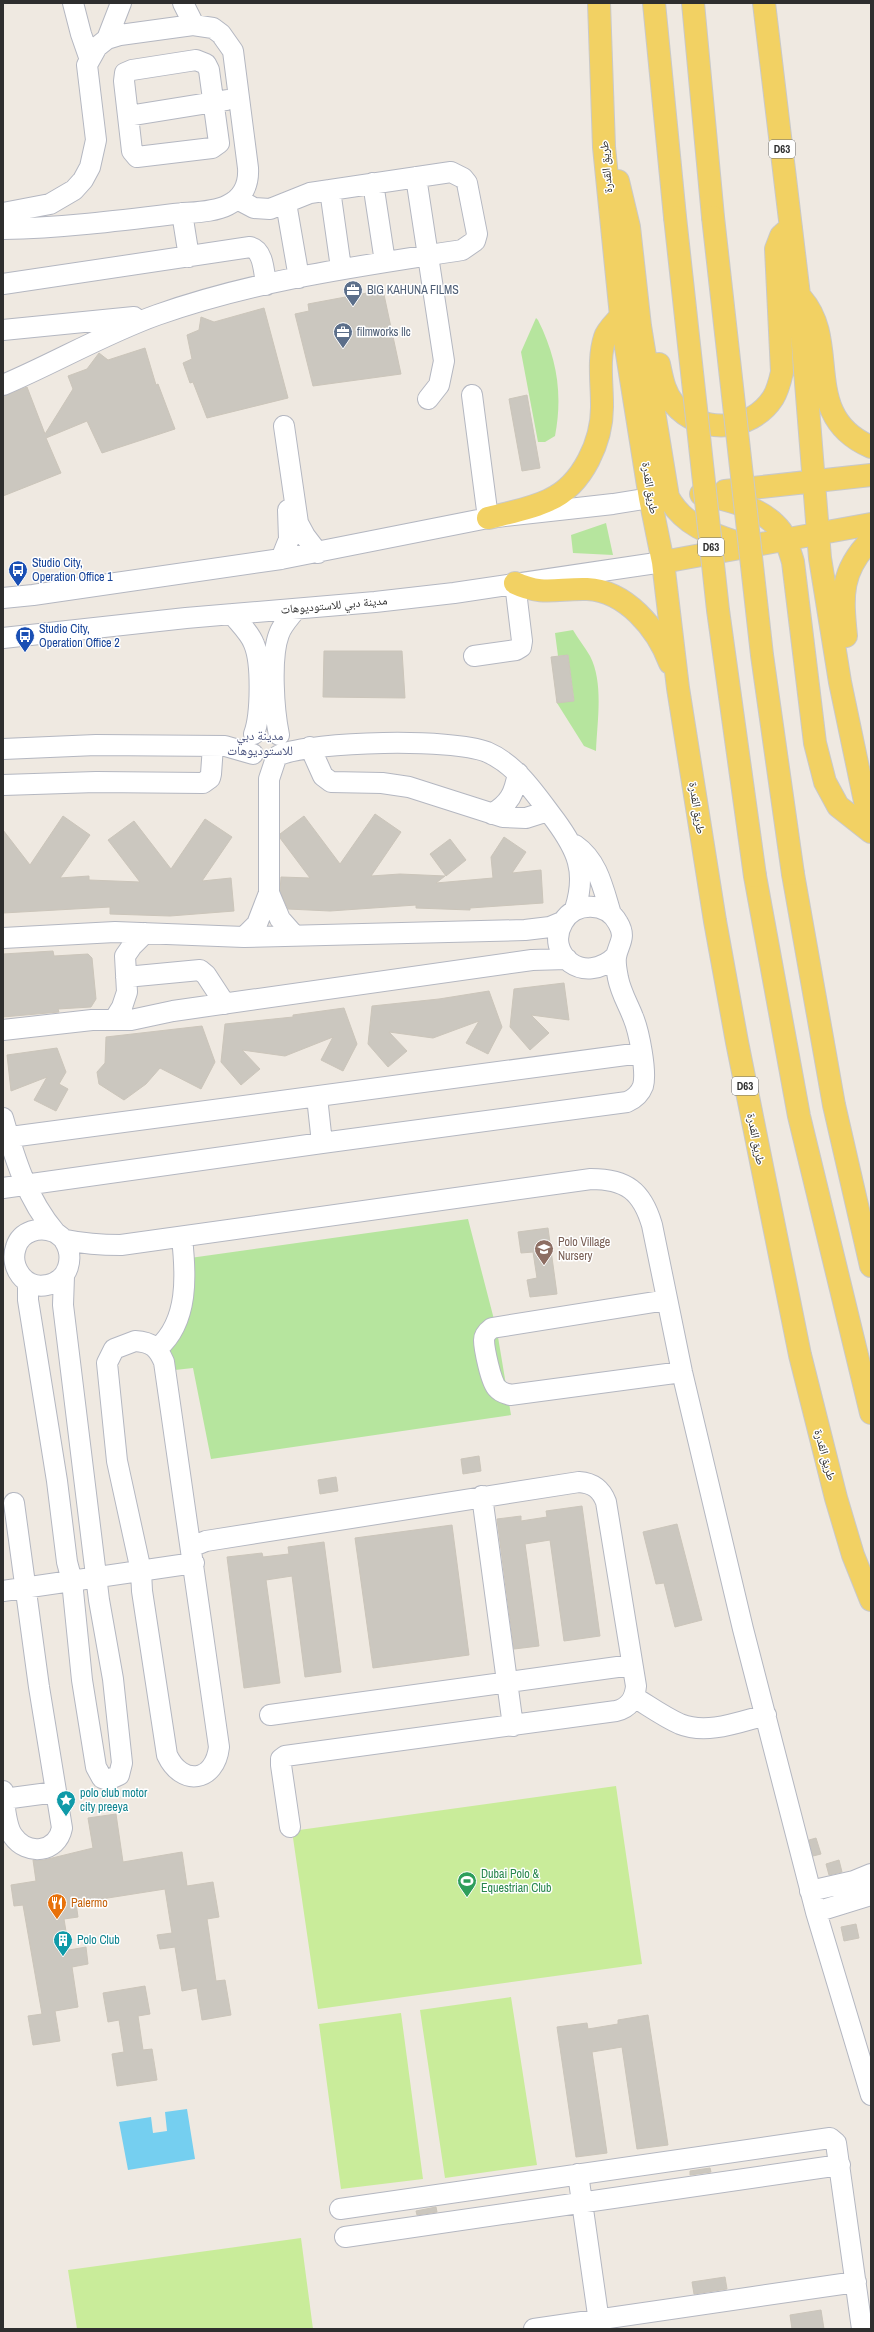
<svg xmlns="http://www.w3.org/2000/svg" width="874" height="2332" font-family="'Archivo Narrow','Noto Naskh Arabic',sans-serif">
<rect width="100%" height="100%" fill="#efe9e1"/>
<path fill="#b6e59e" d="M536 318 538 320C557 358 563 394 555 436L545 442H538L521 352Z
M606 523 613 555 573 553 571 535Z
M573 630C578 639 585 647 590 656 604 683 597 722 596 751L584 746 557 703 574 700 568 655 558 656 555 633Z
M468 1219 497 1331 511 1415 211 1459 193 1368 166 1371V1347L190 1258Z"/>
<path fill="#c9ec9a" d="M616 1786 642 1964 318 2009 292 1831Z
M511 1997 537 2165 445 2178 420 2010Z
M401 2013 423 2179 341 2189 319 2024Z
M301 2238 313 2329H77L68 2270Z"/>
<path fill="#75cff0" d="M187 2109 195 2159 128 2170 119 2122 151 2117 153 2133 167 2131 165 2112Z"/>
<path fill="#cbc7bf" stroke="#cbc5ba" d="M383 290 401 374 313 386 295 314 309 311 308 304Z
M264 308 288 398 207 418 193 382 190 383 183 363 192 359 187 335 199 330 201 317 214 322Z
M145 348 156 385 158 384 175 429 102 453 87 421 46 438 61 473 3 496V396L27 387 45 434 73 389 68 376 87 369 99 353 108 360Z
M527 395 540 468 522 471 509 399Z
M324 651H402L405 698 323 697Z
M568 655 574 701 557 703 551 657Z
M375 814 401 832 371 876 400 874 445 876 436 883 493 878 491 857 504 837 526 852 512 873 541 870 543 903 470 908V910L416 908V905L330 911 288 909 280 891 281 877 310 878 280 838V834L304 816 340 864Z
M63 816 90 835 60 878 89 876V880L140 882 108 840 134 821 171 869 205 819 232 837 202 881 231 878 234 911 170 916 110 914V907L3 913V830L30 865Z
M450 839 466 860 446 876 430 854Z
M53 951 54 956 88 954 92 958 96 999 91 1007 58 1009 59 1012 3 1017V954Z
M564 983 569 1020 531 1015 549 1033 530 1050 510 1027 514 989Z
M489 991 502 1027 488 1054 466 1043 479 1021 433 1038 389 1032 407 1051 388 1067 368 1044 372 1006 439 999Z
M344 1008 357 1044 343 1071 321 1060 333 1037 285 1056 242 1050 260 1069 241 1085 221 1062 225 1024 293 1017V1015Z
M202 1026 215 1062 201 1089 160 1068 146 1084 124 1100 99 1084 97 1072 105 1063 106 1037Z
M57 1048 66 1072 59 1084 68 1089 56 1111 34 1100 47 1077 11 1091 7 1055Z
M548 1228 557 1294 530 1297 527 1280 537 1278 533 1252 521 1253 518 1232Z
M479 1456 481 1471 463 1474 461 1459Z
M336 1477 338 1491 320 1494 318 1480Z
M582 1506 600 1636 564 1641 550 1540 525 1544 539 1646 514 1649 497 1519 521 1516V1521L547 1517 546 1511Z
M677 1524 702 1620 675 1627 664 1583 656 1584 643 1532Z
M452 1525 469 1655 373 1668 355 1538Z
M324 1542 341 1672 305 1677 292 1576 266 1580 280 1683 244 1688 227 1557 262 1553 263 1557 289 1554 288 1547Z
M116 1814 123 1862 182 1852 187 1886 213 1882 219 1917 207 1919 216 1981 225 1980 231 2015 202 2020 197 1988 182 1991 175 1947 160 1949 157 1935 172 1933 165 1889 76 1903 78 1917 64 1919 69 1950 86 1947 88 1964 72 1967 78 2007 55 2011 60 2041 33 2045 28 2016 42 2014 23 1905 14 1906 11 1885 36 1881 33 1860H44L93 1848 88 1818Z
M816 1838 821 1854 813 1856 809 1840Z
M839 1860 842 1872 829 1875 826 1864Z
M856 1924 859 1938 844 1941 841 1927Z
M145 1986 150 2014 138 2016 143 2050 152 2049 157 2080 117 2086 112 2054 124 2052 119 2020 108 2022 103 1993Z
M648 2015 668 2145 637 2149 622 2047 592 2052 607 2153 576 2157 557 2027 587 2023 588 2029 618 2024V2020Z
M710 2168 711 2172 690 2175V2171Z
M436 2207 437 2212 417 2215 416 2211Z
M725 2277 727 2289 694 2294 692 2282Z
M821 2310 824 2329H792L790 2315Z"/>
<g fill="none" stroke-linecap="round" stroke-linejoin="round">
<g stroke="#b4b7c1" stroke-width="22">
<path id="minor" d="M73 3 81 34 89 57
M183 3 194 25
M107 39 121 3
M196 60 206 64 209 70 219 143 212 148 137 157 132 151 124 81 125 73 132 70Z
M128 116 227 100
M416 177 444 361 439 385 428 399
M373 183 385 262
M330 190 341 268
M286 203 299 278
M3 213 50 204 74 190 83 180 90 167 96 140 87 65 97 47 107 39 120 35 193 25 213 28 221 34 233 51 248 168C249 184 243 198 228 205 213 213 190 212 174 214 117 221 60 228 3 229
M182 213 189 257
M3 284 250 247C264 250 264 273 266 285
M3 330 134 317
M3 385C55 363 104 334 157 315 255 280 360 266 462 250L475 241 477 234 467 183 463 178 451 172 310 193 270 209 254 208 237 199
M472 395 488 518
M284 426 298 523 305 536 318 553
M281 559 289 539 288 510
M3 598 33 595 281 559 488 518 613 504 650 498
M232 614C240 624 250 633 254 644 262 663 261 715 254 734
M3 638 186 618 375 602 454 593 663 562
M474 656 516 650 521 647 522 641 515 583
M279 735C274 711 270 658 279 634 282 625 290 617 296 609
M310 747 323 776 331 782 382 783 409 787 503 817 526 818 548 811
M3 749 96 745 225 746 253 754
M279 755C316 741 451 738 487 752 517 765 536 795 555 820 577 850 587 871 575 909
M276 758 269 779V893L280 919 295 936
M3 785 96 782 203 783 210 778 211 774 213 746
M492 814C510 803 514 794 518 773
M575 845C598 861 603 888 611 914
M244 937 257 924 269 893
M3 938 115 932 244 937 525 930 550 927 562 922
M126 977 200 970 206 975 225 1004
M114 1020 122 1007 127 992 125 956 132 946 145 933
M3 1030 92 1020H131L173 1011 532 960 567 959
M317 1097 322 1143
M3 1118C15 1159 27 1199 55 1232
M3 1138 641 1053
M3 1188 322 1143 627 1102C634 1099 640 1094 643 1086 647 1072 639 1031 633 1017 628 1004 621 993 618 978 617 972 615 964 616 957 618 944 627 938 618 923 607 902 575 901 563 922 544 954 584 987 616 956
M64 1240C75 1257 69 1281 47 1285 25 1290 9 1267 16 1247 21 1231 40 1226 54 1232 59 1234 62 1239 66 1240 85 1244 102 1245 121 1245L591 1179C626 1179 642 1191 652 1225L682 1372 743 1629 816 1912 871 2095
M28 1282V1300L57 1481 67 1562 72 1581 82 1680 96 1767 102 1778 108 1780 119 1775 122 1763 113 1679 99 1600 63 1305 64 1276
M667 1300 492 1328C488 1331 484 1335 484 1340 484 1348 491 1383 497 1388 501 1393 505 1393 510 1395L682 1372
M135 1341C152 1342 158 1348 164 1362L219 1747C215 1782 182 1787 167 1755L142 1591 141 1571 117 1461 107 1363 114 1349Z
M158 1348C189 1321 186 1274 182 1238
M482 1496 513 1726
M191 1547 206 1541 579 1482C593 1483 601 1489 606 1502L636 1686C635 1699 629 1708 616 1711L285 1756 281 1759V1765L290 1827
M3 1591 194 1563
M634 1697C649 1706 664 1717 680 1724 707 1735 739 1722 766 1715
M270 1715 632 1665
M3 1791C5 1805 5 1825 13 1836 27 1856 57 1853 62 1828L39 1687 14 1503
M4 1799 56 1792
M810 1891 854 1881 871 1874
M816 1912 871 1895
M578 2174 600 2329
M340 2209 830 2138 836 2143 862 2329
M345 2237 840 2165
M534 2329 856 2282"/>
</g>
<g stroke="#c9c9c9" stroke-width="24">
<path id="major" d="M599 3 604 147 621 316 650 498 663 562 678 688 715 921 737 1042 800 1355 836 1498 853 1555 871 1600
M654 3 675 217
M693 3 713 217
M764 3 799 295 820 558 840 682 871 830
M618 181 629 227 640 326 668 497C686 530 719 536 751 547
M802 299C841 344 799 416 871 447
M659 364C662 378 664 392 674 404 700 435 751 432 773 398 778 390 780 381 782 372L776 249 781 236 791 227
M725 491 871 475
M701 494C728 500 763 507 781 531 787 540 790 552 793 562L815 743 825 782 838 806 871 832
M488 518C508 513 530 509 549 500 583 485 603 440 602 404 602 383 598 358 605 337 607 330 616 322 621 316
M663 562 871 524
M515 583C542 596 559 588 587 589 626 591 657 628 670 663
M846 636C842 596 840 571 871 540
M793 874 834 1105 871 1266
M755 876 799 1116 871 1413"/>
</g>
<use href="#minor" stroke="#fff" stroke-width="20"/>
<use href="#major" stroke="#f2d163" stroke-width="22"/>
<g stroke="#c9c9c9" stroke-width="24" stroke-linecap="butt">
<path id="major-bridge" d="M675 217 718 610 755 876
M713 217 762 655 793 874"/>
</g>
<use href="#major-bridge" stroke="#f2d163" stroke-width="22"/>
</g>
<defs>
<g id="office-pin" transform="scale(1)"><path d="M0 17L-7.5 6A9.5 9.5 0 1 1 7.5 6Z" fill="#5c6f8a" stroke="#fff"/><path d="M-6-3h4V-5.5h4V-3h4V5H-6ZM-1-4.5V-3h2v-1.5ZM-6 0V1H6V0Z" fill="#fff"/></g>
<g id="bus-pin" transform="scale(1)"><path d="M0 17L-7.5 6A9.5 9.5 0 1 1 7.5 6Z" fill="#1a4fb4" stroke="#fff"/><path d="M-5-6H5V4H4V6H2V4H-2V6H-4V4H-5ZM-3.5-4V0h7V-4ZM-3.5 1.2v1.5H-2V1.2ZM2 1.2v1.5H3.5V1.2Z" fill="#fff"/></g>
<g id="school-pin" transform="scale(1)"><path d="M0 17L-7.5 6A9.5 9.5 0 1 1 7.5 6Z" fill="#8d6e63" stroke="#fff"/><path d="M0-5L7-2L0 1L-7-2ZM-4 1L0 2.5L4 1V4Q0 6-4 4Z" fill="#fff"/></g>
<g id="sight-pin" transform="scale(1)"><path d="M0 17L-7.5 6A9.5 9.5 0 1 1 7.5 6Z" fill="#0f9aa8" stroke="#fff"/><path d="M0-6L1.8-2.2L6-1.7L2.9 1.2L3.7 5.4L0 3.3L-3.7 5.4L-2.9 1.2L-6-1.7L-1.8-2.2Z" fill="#fff"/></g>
<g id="stadium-pin" transform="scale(1)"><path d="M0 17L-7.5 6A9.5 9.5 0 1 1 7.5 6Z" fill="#2e9e5b" stroke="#fff"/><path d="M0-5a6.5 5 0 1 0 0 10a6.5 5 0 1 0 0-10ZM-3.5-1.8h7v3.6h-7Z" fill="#fff"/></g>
<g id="restaurant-pin" transform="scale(1)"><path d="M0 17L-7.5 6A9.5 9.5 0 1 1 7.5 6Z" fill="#e8710a" stroke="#fff"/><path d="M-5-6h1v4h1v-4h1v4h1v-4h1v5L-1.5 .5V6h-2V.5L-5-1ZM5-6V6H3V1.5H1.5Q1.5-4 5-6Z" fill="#fff"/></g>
<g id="building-pin" transform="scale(1)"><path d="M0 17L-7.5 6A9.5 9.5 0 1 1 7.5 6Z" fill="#0f9aa8" stroke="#fff"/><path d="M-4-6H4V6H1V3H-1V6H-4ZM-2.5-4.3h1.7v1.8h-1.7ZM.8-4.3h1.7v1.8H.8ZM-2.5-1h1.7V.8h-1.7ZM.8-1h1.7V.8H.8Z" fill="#fff"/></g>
</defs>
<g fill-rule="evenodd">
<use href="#office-pin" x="353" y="290"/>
<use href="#office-pin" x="343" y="332"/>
<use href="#bus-pin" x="18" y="570"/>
<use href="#bus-pin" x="25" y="636"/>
<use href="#school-pin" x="544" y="1249"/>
<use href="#sight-pin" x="66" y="1800"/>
<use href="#stadium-pin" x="467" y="1881"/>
<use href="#restaurant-pin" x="57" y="1903"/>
<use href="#building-pin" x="63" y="1940"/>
</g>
<g text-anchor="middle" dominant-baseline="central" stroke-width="3" stroke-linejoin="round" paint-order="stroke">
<g fill="#fff" stroke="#6d6d6d" stroke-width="1">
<rect x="769" y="140" width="26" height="18" rx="3"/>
<rect x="698" y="538" width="26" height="18" rx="3"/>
<rect x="732" y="1077" width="26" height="18" rx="3"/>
</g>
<g font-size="11" font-weight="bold" fill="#2e2e2e">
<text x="782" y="149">D63</text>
<text x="711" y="547">D63</text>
<text x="745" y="1086">D63</text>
</g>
<g font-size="12" fill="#2e2e2e" stroke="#fff">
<text transform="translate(606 167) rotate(-95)">طريق القدرة</text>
<text transform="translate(650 488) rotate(81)">طريق القدرة</text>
<text transform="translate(334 605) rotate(-5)">مدينة دبي للاستوديوهات</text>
<text transform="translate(697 808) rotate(81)">طريق القدرة</text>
<text transform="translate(756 1139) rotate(79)">طريق القدرة</text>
<text transform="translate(825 1455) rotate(75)">طريق القدرة</text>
</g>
<g font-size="12" fill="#4e5e75" stroke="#fff" text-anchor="start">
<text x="367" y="290">BIG KAHUNA FILMS</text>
<text x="357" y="332">filmworks llc</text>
</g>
<g font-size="12" fill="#164399" stroke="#fff" text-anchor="start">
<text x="32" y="563">Studio City,<tspan x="32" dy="14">Operation Office 1</tspan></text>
<text x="39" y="629">Studio City,<tspan x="39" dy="14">Operation Office 2</tspan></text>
</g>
<g font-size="12" fill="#785e54" stroke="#fff" text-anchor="start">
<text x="558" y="1242">Polo Village<tspan x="558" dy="14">Nursery</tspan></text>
</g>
<g font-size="12" fill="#0d838f" stroke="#fff" text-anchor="start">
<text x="80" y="1793">polo club motor<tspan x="80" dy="14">city preeya</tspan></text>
<text x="77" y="1940">Polo Club</text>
</g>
<g font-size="12" fill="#27864d" stroke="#fff" text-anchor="start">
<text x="481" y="1874">Dubai Polo &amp;<tspan x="481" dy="14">Equestrian Club</tspan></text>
</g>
<g font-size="12" fill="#c56008" stroke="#fff" text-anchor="start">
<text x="71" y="1903">Palermo</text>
</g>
<g font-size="13" fill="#4d5680" stroke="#fff">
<text x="260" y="735">مدينة دبي<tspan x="260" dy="15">للاستوديوهات</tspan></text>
</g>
</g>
<rect width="874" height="2332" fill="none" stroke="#2e2e2e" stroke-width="8"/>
</svg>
